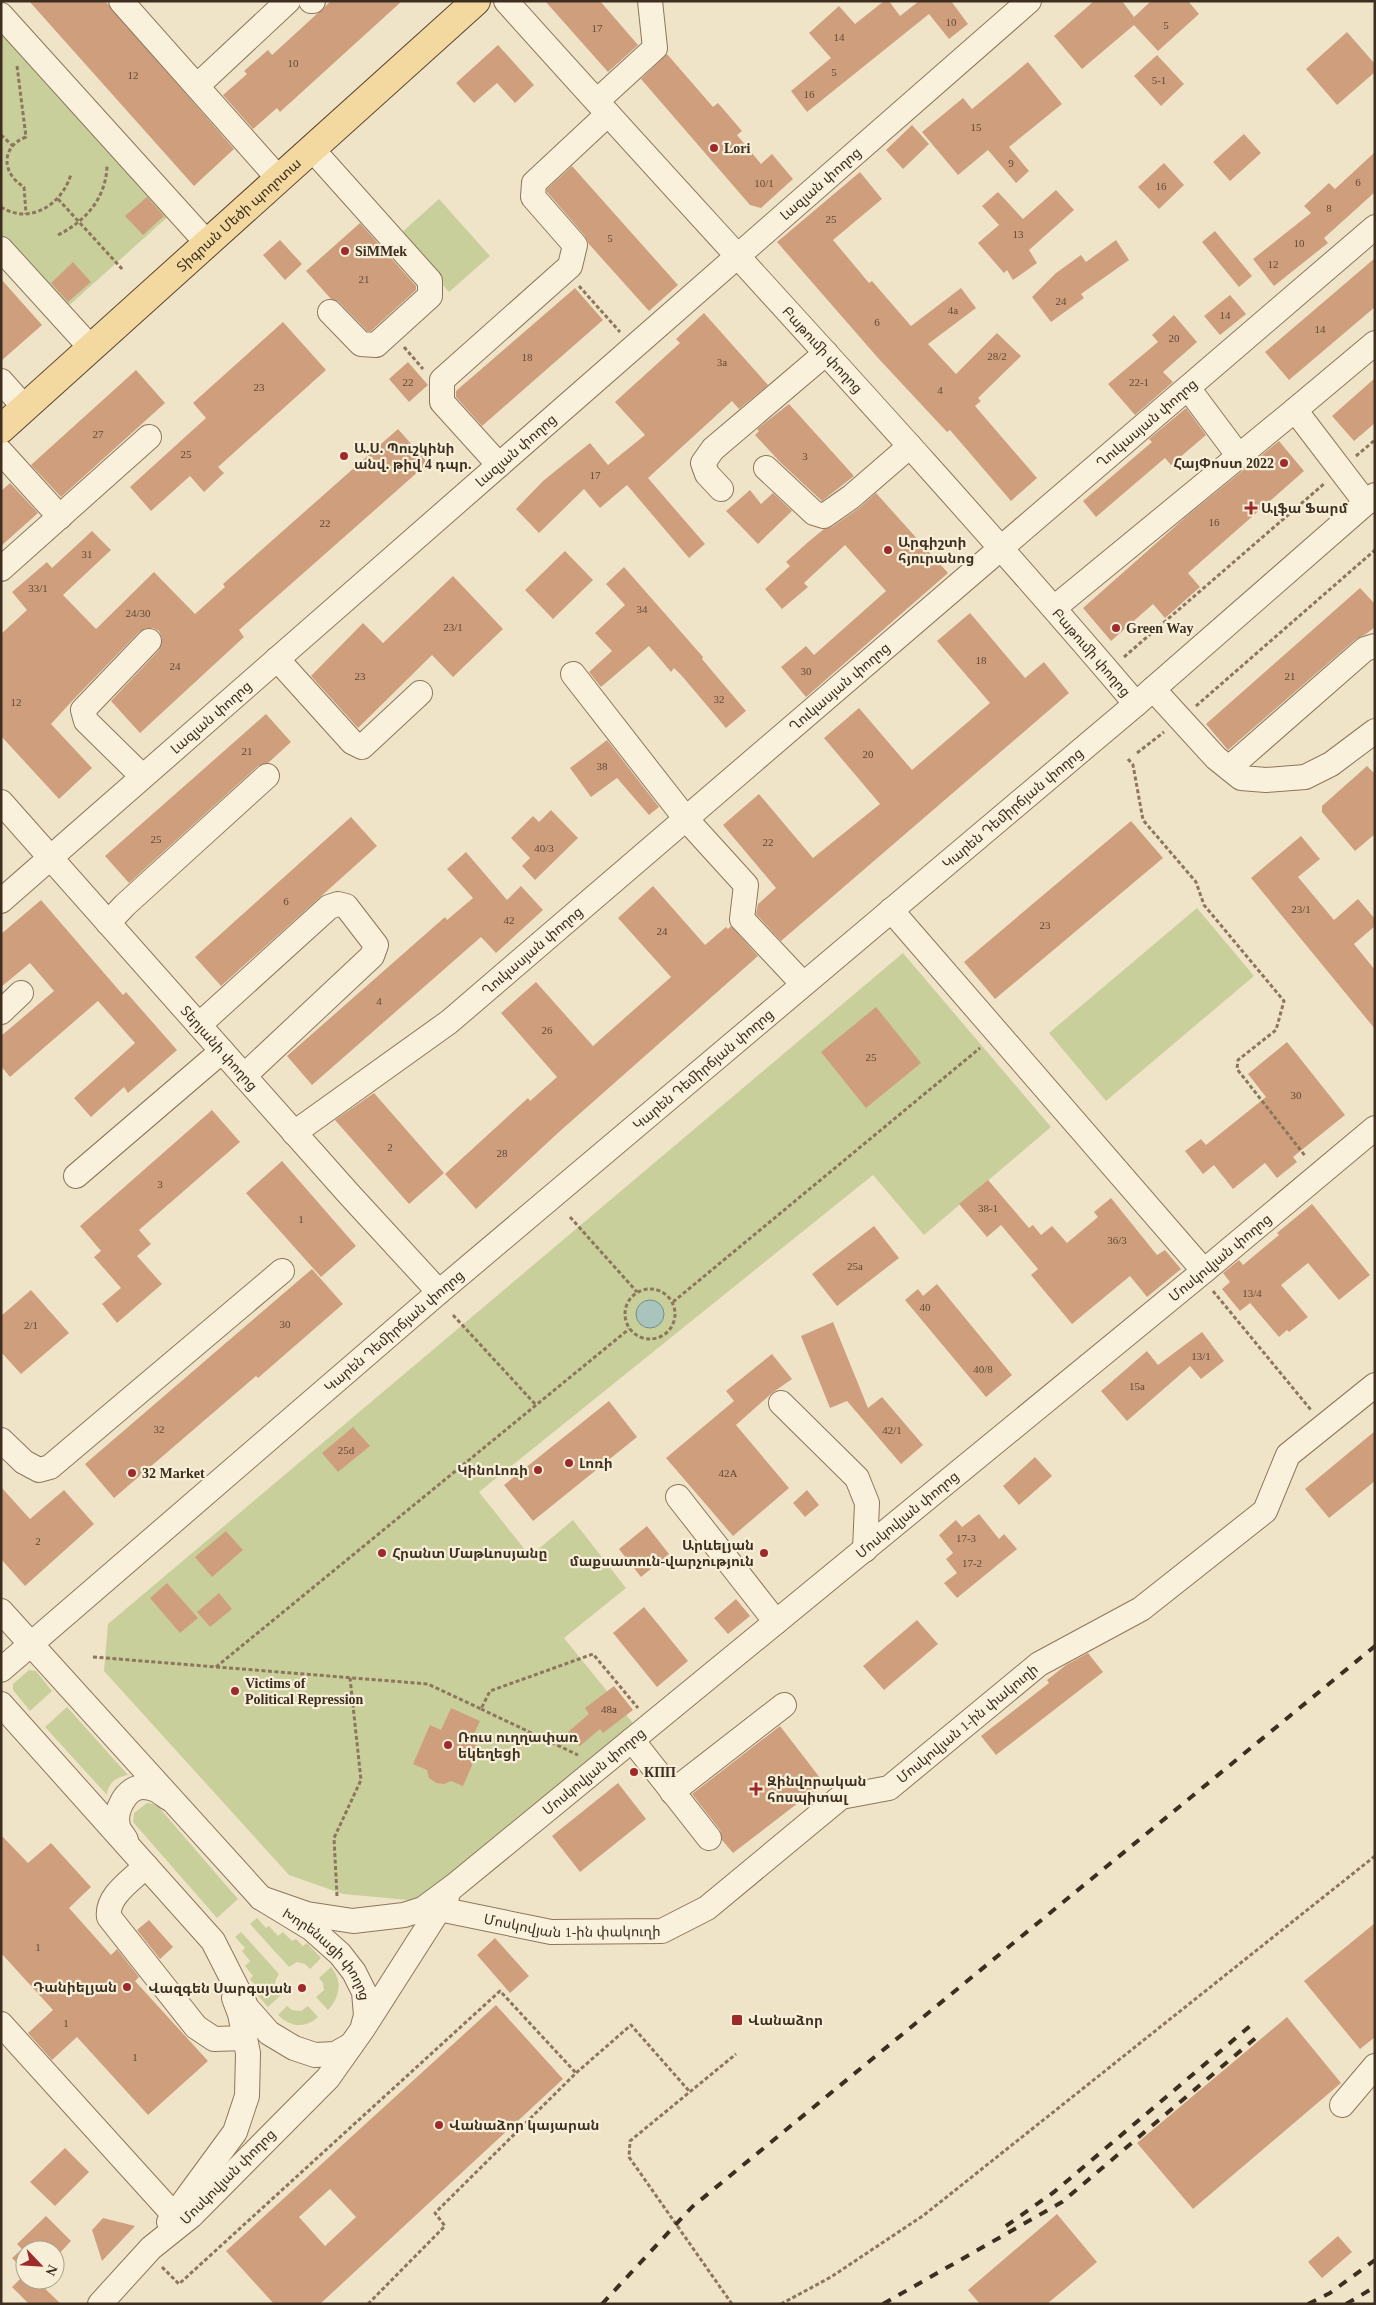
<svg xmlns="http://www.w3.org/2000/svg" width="1376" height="2305" font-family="'Times New Roman','Noto Sans Armenian',serif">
<rect width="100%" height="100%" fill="#f0e4c8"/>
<path fill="#c9cf9b" d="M1 24 172 213 64 310 1 240Z
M439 199 490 256 449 292 399 235Z
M1197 908 1254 976 1106 1101 1049 1033Z
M903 953 1051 1127 924 1235 873 1175 479 1492 530 1556 573 1520 626 1588 564 1638 641 1733 419 1901 343 1894 289 1875 104 1671 108 1624Z
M29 1670 36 1671 52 1691 30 1711 13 1690V1684Z
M67 1707 128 1775C116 1777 108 1783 107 1795L45 1727Z
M147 1803 156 1804 238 1899 217 1918 133 1822 134 1813Z
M257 1918 266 1928 269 1926 278 1936 283 1932 292 1941 296 1939 303 1946 307 1943 321 1958 310 1969 305 1964 297 1962 289 1967 250 1924Z
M241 1932 279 1974C273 1983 274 1988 281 1995L268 2007 252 1989 256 1986 250 1979 253 1976 245 1966 250 1961 242 1951 245 1948 235 1937Z
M331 1967C343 1981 340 1997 328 2010L316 1997 324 1990 323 1983 319 1978Z
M287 2006 292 2010 301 2011 308 2006 318 2017C305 2029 290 2027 278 2015Z"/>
<path fill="#a9c4bc" stroke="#6f938a" d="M636 1314a14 14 0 1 1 28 0a14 14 0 1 1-28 0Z"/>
<path fill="#cf9f7d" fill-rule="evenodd" d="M29 1H105L234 149 194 186Z
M331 1H402L280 112 277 108 253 129 223 95 247 74 244 71 268 50 272 55Z
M545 1H600L638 45 608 72Z
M884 1H889L900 16 919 1H951L968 24 949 39 929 14 807 112 791 91 831 58 809 33 839 6 855 24Z
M1094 1H1122L1134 17 1151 1H1188L1199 14 1158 51 1134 25 1082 69 1054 36Z
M1347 32 1375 64V72L1337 105 1306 69Z
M498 45 534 85 515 103 497 83 474 103 456 83Z
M667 54 713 107 718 103 742 131 737 135 761 164 772 154 793 179 761 208 750 205 641 79Z
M1157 55 1184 84 1161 106 1134 76Z
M1028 62 1062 104 1009 147 1029 171 1016 183 988 150 958 175 922 132 963 98 972 109Z
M912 125 929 144 903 169 886 150Z
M1244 134 1261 153 1230 181 1213 162Z
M1375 152V192L1324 238 1328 243 1274 286 1253 259 1311 213 1304 206 1329 183 1335 189Z
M1164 163 1184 185 1159 209 1138 187Z
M572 166 678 285 649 311 588 243 585 236 547 192V189Z
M860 172 882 199 833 240 869 283 872 281 911 326 961 288 976 308 928 344 956 374 997 333 1021 356 978 398 981 401 975 406 1037 478 1011 501 950 430 947 432 878 358 777 242Z
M1056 190 1074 210 1029 250 1037 263 1013 280 1007 270 1004 273 978 243 999 225 982 206 998 192 1023 219Z
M147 197 164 216 143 235 125 216Z
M360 223 416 286V290L371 331H367L339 302 331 299 306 271Z
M1215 231 1252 276 1239 287 1202 242Z
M280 240 302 264 285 280 263 255Z
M1116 240 1129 260 1081 294 1084 298 1051 322 1032 297 1056 273 1081 255 1086 262Z
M1375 258V307L1289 380 1265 352Z
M73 262 91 282 68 302 51 283Z
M1 279 42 325 1 361Z
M575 288 603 320 482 426 456 397V391Z
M1230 295 1246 314 1220 335 1204 316Z
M704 313 768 385 739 409 732 401 648 478 705 544 689 558 627 485 600 508 584 489 539 533 516 509 543 481 590 443 608 465 645 435 615 402 680 343 676 339Z
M1174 315 1197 342 1163 372 1173 382 1135 415 1108 384 1158 342 1152 335Z
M283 322 326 370 218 467 224 473 204 492 190 476 151 511 130 487 206 418 193 403Z
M408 362 428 385 409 402 389 379Z
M136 370 165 403 61 497 31 465Z
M1375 378V423L1354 441 1332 416Z
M789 404 854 476 822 501 781 463 755 435 759 431 757 429Z
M1186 408 1206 435 1171 465 1165 458 1096 517 1083 501 1152 442 1149 439Z
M398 429 428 463 239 630 244 637 140 733 111 701 159 650 162 638 159 631 153 628H146L139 632 73 700 51 724 92 768 59 799 1 736V634L27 610 12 592 47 562 52 568 92 531 111 550 63 595 96 629 154 572 195 614 225 587 223 584Z
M1279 441 1304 471 1188 573 1200 587 1165 618 1153 604 1111 641 1083 608 1188 515Z
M10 483 38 513 1 546V491Z
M750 490 761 504 773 493 792 511 758 544 726 511Z
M876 493 948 573 806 697 781 667 806 646 814 655 886 591 845 545 804 583 808 587 782 609 765 589 790 566 786 562 807 543 824 529 832 527 859 508Z
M565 551 593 580 553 619 525 590Z
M624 567 703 657 702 659 746 711 726 728 682 676 674 668 671 672 649 646 601 687 589 672 612 651 595 633 625 605 606 584Z
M453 576 503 629 453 677 432 655 358 728 311 676 363 623 383 643Z
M1360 588 1375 604V627L1366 634 1356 639 1228 750 1206 724Z
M970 613 1025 678 1044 662 1069 693 781 941 756 914 758 904 776 888 723 825 759 794 813 858 880 804 824 738 859 708 912 770 990 703 937 641Z
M266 714 291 742 268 763 258 766 129 883 105 856Z
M607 740 659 807 649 815 617 778 591 797 570 768Z
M1367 766 1375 774V834L1355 851 1322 812V806Z
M551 810 578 838 535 880 522 866 530 858 511 838 533 816 539 822Z
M351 817 377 846 221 986 195 957Z
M1131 821 1163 858 995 999 964 962Z
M1301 836 1320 859 1298 877 1334 920 1358 899 1375 919V926L1354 944 1375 970V1029L1251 878Z
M466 852 507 900 521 886 543 910 496 953 481 937 312 1085 287 1056 445 917 447 920 473 898 447 869Z
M653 886 705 945 726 927 728 929 731 926 758 956 559 1132 476 1209 445 1174 528 1098 530 1101 557 1077 501 1013 536 982 593 1046 671 977 618 918Z
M41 900 123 995 126 992 177 1050 128 1093 124 1087 91 1117 74 1098 135 1043 98 1001 10 1077 1 1066V1036L54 991 30 963 1 987V934Z
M876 1007 921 1063 866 1108 821 1052Z
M1287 1042 1345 1115 1293 1157 1297 1162 1277 1178 1265 1163 1233 1189 1214 1165 1203 1174 1185 1151 1201 1139 1206 1145 1266 1097 1248 1074Z
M374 1093 444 1173 409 1204 335 1120Z
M212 1110 240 1142 139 1230 151 1244 137 1256 162 1284 117 1323 102 1304 121 1288 94 1257 101 1251 80 1226Z
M282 1161 356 1246 321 1277 246 1193Z
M988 1180 1029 1228 1033 1225 1041 1235 1052 1226 1067 1243 1098 1217 1094 1212 1111 1198 1157 1255 1165 1250 1181 1269 1147 1297 1130 1276 1072 1324 1031 1275 1038 1269 1001 1225 987 1237 959 1204Z
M1312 1204 1370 1275 1339 1300 1308 1263 1281 1285 1308 1317 1289 1332 1287 1330 1279 1337 1250 1303 1240 1311 1222 1289 1230 1282 1223 1273 1239 1260 1243 1265 1279 1235 1277 1233Z
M874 1226 899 1258 837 1306 812 1274Z
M312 1269 343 1304 258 1378 256 1376 114 1498 85 1464Z
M937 1284 1012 1375 986 1397 905 1300 918 1289 923 1296Z
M31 1290 69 1333 21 1374 1 1352V1316Z
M833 1322 868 1408 882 1397 923 1445 901 1464 847 1401 830 1408 801 1336Z
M1202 1332 1224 1361 1201 1379 1190 1366 1127 1421 1101 1391 1147 1351 1158 1365Z
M772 1354 792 1379 772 1393 736 1425 789 1488 733 1536 666 1458 734 1401 726 1391Z
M609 1401 637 1437 533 1521 504 1485Z
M353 1427 370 1446 338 1472 322 1453Z
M1375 1431V1481L1329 1518 1305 1489Z
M1035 1457 1052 1476 1019 1505 1003 1486Z
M1 1487 30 1519 64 1490 94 1524 25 1586 1 1559Z
M807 1490 819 1505 805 1517 793 1503Z
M979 1514 999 1539 1004 1534 1017 1549 957 1598 944 1583 957 1573 946 1559 953 1553 939 1535 956 1520 962 1527Z
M647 1526 669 1554 641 1577 619 1549Z
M226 1531 243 1550 212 1577 195 1557Z
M167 1583 198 1618 180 1633 150 1598Z
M219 1593 232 1609 210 1627 197 1612Z
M736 1599 750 1616 728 1634 714 1618Z
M644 1607 688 1661 657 1687 613 1633Z
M917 1620 938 1644 884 1690 863 1666Z
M1088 1653 1103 1672 996 1755 981 1736 1049 1683 1047 1680 1066 1665Z
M614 1686 633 1710 603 1733 600 1729 580 1746 568 1732 589 1714 585 1708Z
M451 1708 480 1721 470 1743 480 1747 463 1786 451 1781 444 1784 436 1783 429 1778 427 1770 413 1764 430 1725 441 1730Z
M780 1726 824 1783 733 1853 722 1840 720 1830 692 1794Z
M618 1783 646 1819 580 1872 552 1836Z
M1 1835 28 1863 51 1843 91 1887 69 1908 111 1955 117 1949 139 1977 135 1981 208 2061 148 2115 77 2037 52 2060 28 2033 53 2010 1 1953Z
M149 1920 173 1947 160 1959 137 1930Z
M1375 1923V2037L1360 2049 1304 1981Z
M495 1938 529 1976 510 1993 477 1955Z
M496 2005 563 2079 320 2304H274L226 2251ZM330 2189 356 2217 325 2246 299 2217Z
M1287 2017 1341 2083 1193 2209 1137 2143Z
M65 2148 89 2172 55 2206 30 2182Z
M1057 2214 1097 2262 1047 2304H980L968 2290Z
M46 2216 71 2241 55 2258V2250H25V2271L12 2258 22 2249 17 2244Z
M103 2218 135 2226 102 2261 92 2230Z
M1338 2236 1352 2252 1322 2278 1308 2262Z
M25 2274V2280H36L61 2304H29L12 2287Z"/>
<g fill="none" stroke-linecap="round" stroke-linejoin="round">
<g stroke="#8d765c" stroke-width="26">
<g id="minor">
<path d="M121 1 279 179"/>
<path d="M311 1H313"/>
<path id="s1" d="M506 1C716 235 932 464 1136 704"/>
<path d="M1 15 208 244"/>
<path d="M197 86 288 1"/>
<path d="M597 101 655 48 650 1"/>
<path d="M312 149 430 281V296L376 345 361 344 330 312"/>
<path d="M1 249 91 348"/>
<path d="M1 381 25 408"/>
<path d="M1188 388 1238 455"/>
<path d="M1295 410 1375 343"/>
<path d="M1 452 60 517"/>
<path d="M499 465 442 402V380L570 266 575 245 533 197 534 183 608 114"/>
<path d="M766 468 814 513 824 516 851 497 910 446"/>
<path d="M721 489 707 474 703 463 713 449 826 353"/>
<path d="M1 569 149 437"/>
<path d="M1054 608 1295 410 1366 503"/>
<path d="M277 659 352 742 362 747 420 693"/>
<path d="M573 674 686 819 746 885 742 919 803 984"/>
<path d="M1153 689 1216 758 1241 778 1266 780 1305 777 1331 764 1375 731"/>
<path d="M1229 768 1365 649 1375 646"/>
<path d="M142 776 86 721 83 710 149 641"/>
<path id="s2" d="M1 802 348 1193 439 1292"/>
<path id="s3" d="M1 901 1029 1"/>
<path d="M891 910 1204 1271"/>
<path d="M108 923 125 905 267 776"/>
<path d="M1 1012 21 993"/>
<path d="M199 1025 329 907 338 904 346 906 376 945 372 956 244 1076"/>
<path id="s4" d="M294 1133 449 1022 1375 227"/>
<path d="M76 1176 222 1051"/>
<path d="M781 1403 857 1478 867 1503 865 1550"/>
<path d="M1 1440 24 1462 39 1470 50 1467 282 1271"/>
<path d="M678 1497 776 1622"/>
<path id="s5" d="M1 1611 261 1898 312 1929 340 1954 354 1972 364 1992 366 2015 362 2030 328 2078 191 2216 151 2248 100 2304"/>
<path id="s6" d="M1 1670 439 1292 1136 704 1375 495"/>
<path d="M1 1704 213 1941 247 2008 269 2033 294 2048 315 2055 335 2054 351 2045"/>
<path d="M632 1740 709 1838"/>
<path d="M672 1792 784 1705"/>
<path d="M126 1840C124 1836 119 1831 118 1826 114 1811 126 1787 143 1787 154 1787 160 1792 168 1798"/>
<path d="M146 1866C132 1880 106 1896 109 1917L196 2027 214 2039 245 2038"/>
<path id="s7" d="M261 1898 307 1914 353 1921 404 1915 423 1909 454 1886 1204 1271 1375 1128"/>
<path id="s8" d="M439 1909 551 1932 662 1931 707 1908 841 1797 889 1788 1039 1664 1141 1609 1265 1511 1288 1455 1375 1385"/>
<path d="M1 2024 174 2215"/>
<path d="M364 2027 447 1897"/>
<path d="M1342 2105 1375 2066"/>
<path d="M169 2222 235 2132 247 2096 248 2053 240 2014 234 1998"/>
</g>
</g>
<g stroke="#5b4430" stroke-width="30">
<g id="major">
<path id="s9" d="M1 429 476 1"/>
</g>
</g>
<path stroke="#8d765c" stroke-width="3" stroke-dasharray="4 2.5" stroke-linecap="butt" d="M17 66 26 137C0 147 2 174 24 187L26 214
M1 135 13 146
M58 199 123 270
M1 207C31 226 63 203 71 174
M58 235C86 221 106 198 107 166
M579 286 620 332
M404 347 423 369
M1356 456 1375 440
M1124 657 1325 483
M1196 706 1375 550
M1137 753 1164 732
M1128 759 1133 765 1143 820 1196 882 1204 905 1284 1001 1276 1030 1238 1060 1237 1069 1306 1157
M570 1217 637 1292
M625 1314a25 25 0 1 1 50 0a25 25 0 1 1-50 0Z
M1213 1291 1311 1410
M673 1302 980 1048
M453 1315 536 1405
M93 1657 428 1684 481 1709 490 1691 593 1654 638 1708
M216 1667 629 1329
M481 1709 578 1755
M337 1896 334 1838 361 1780 350 1678
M162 2267 179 2284 500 1991 576 2073
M368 2304 445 2226 435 2213 576 2073 631 2025 690 2092
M732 2304 629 2157 630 2141 736 2054
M781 2304 831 2277 924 2215 1375 1856"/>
<use href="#minor" stroke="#faf1dc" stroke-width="24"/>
<use href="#major" stroke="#f3d9a0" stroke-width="28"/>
<path stroke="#3d2e20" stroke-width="4" stroke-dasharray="9 9" stroke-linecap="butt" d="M1006 2226 1054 2192 1250 2026
M602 2304 692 2207 1375 1646
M883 2304 1062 2202 1258 2036
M1308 2304 1330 2293 1375 2260
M1346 2304 1375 2287"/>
</g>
<g fill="#9e2a2b" stroke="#f7eed8" stroke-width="2">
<circle cx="714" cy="148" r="5"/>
<circle cx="345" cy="251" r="5"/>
<circle cx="344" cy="456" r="5"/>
<circle cx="1284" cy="463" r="5"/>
<path d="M1248.5 500.5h5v5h5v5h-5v5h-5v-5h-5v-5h5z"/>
<circle cx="888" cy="550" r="5"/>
<circle cx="1116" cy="628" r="5"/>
<circle cx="569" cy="1463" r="5"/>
<circle cx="538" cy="1470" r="5"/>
<circle cx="132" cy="1473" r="5"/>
<circle cx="382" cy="1553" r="5"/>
<circle cx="764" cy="1553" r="5"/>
<circle cx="235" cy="1691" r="5"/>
<circle cx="448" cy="1745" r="5"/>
<circle cx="634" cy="1772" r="5"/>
<path d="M753.5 1781.5h5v5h5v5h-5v5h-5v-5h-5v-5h5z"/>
<circle cx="127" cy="1987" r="5"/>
<circle cx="302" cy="1988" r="5"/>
<rect x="731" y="2014" width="12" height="12" rx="2.5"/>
<circle cx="439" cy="2125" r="5"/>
</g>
<g text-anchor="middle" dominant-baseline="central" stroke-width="4.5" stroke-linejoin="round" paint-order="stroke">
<g font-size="11" fill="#624a37">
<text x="951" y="22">10</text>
<text x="1166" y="25">5</text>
<text x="597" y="28">17</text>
<text x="839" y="37">14</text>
<text x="293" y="63">10</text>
<text x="834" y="72">5</text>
<text x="133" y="75">12</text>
<text x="1159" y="80">5-1</text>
<text x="809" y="94">16</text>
<text x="976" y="127">15</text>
<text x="1011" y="163">9</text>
<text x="1358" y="182">6</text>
<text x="764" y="183">10/1</text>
<text x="1161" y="186">16</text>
<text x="1329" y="208">8</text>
<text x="831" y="219">25</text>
<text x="1018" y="234">13</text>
<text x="610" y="238">5</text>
<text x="1299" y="243">10</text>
<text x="1273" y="264">12</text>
<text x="364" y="279">21</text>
<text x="1061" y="301">24</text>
<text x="953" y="310">4a</text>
<text x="1225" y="315">14</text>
<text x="877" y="322">6</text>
<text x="1320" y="329">14</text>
<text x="1174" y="338">20</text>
<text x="997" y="356">28/2</text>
<text x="527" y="357">18</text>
<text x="722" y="362">3a</text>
<text x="408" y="382">22</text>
<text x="1139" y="382">22-1</text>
<text x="259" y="387">23</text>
<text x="940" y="390">4</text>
<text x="98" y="434">27</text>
<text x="186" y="454">25</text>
<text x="805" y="456">3</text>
<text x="595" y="475">17</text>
<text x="1214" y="522">16</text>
<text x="325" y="523">22</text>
<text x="87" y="554">31</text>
<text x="38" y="588">33/1</text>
<text x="642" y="609">34</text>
<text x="138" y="613">24/30</text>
<text x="453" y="627">23/1</text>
<text x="981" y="660">18</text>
<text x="175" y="666">24</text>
<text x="806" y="671">30</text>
<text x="360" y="676">23</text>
<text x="1290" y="676">21</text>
<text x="719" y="699">32</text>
<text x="16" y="702">12</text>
<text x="247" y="751">21</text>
<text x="868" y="754">20</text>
<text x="602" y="766">38</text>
<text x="156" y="839">25</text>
<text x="768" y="842">22</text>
<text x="544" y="848">40/3</text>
<text x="286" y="901">6</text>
<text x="1301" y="909">23/1</text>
<text x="509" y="920">42</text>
<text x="1045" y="925">23</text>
<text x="662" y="931">24</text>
<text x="379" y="1001">4</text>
<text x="547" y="1030">26</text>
<text x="871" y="1057">25</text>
<text x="1296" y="1095">30</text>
<text x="390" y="1147">2</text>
<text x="502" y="1153">28</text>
<text x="160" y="1184">3</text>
<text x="988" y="1208">38-1</text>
<text x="301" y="1219">1</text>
<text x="1117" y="1240">36/3</text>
<text x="855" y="1266">25a</text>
<text x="1252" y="1293">13/4</text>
<text x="925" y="1307">40</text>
<text x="285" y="1324">30</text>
<text x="31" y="1325">2/1</text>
<text x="1201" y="1356">13/1</text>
<text x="983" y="1369">40/8</text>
<text x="1137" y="1386">15a</text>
<text x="159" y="1429">32</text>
<text x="892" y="1430">42/1</text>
<text x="346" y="1450">25d</text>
<text x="728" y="1473">42A</text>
<text x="966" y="1538">17-3</text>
<text x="38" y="1541">2</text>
<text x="972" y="1563">17-2</text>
<text x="609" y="1709">48a</text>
<text x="38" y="1947">1</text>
<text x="66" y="2023">1</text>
<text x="135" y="2057">1</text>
</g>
<g font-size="14" font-weight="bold" fill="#3d2e20" stroke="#f7eed8" text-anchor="start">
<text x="724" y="148">Lori</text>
<text x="355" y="251">SiMMek</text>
<text x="354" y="448">Ա.Ս. Պուշկինի<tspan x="354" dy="16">անվ. թիվ 4 դպր.</tspan></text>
<text x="1274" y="463" text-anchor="end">ՀայՓոստ 2022</text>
<text x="1261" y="508">Ալֆա Ֆարմ</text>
<text x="898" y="542">Արգիշտի<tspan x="898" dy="16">հյուրանոց</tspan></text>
<text x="1126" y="628">Green Way</text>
<text x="579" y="1463">Լոռի</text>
<text x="528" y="1470" text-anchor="end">ԿինոԼոռի</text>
<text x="142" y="1473">32 Market</text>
<text x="754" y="1545" text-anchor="end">Արևելյան<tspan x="754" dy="16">մաքսատուն-վարչություն</tspan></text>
<text x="392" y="1553">Հրանտ Մաթևոսյանը</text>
<text x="245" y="1683">Victims of<tspan x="245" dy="16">Political Repression</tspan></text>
<text x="458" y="1737">Ռուս ուղղափառ<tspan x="458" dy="16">եկեղեցի</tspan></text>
<text x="644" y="1772">КПП</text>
<text x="767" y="1781">Զինվորական<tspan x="767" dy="16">հոսպիտալ</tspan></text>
<text x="117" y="1987" text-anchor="end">Դանիելյան</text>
<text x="292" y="1988" text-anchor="end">Վազգեն Սարգսյան</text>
<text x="748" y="2020">Վանաձոր</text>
<text x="449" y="2125">Վանաձոր կայարան</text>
</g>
<g font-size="14" fill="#3d2e20" stroke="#f7eed8">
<text stroke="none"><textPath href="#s3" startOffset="1089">Լազյան փողոց</textPath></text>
<text stroke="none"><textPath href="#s9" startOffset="320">Տիգրան Մեծի պողոտա</textPath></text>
<text stroke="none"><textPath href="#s1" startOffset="471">Բաթումի փողոց</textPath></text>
<text stroke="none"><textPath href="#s4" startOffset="1110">Ղուկասյան փողոց</textPath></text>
<text stroke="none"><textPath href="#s3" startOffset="684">Լազյան փողոց</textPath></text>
<text stroke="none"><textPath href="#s1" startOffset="876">Բաթումի փողոց</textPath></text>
<text stroke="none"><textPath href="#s4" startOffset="705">Ղուկասյան փողոց</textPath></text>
<text stroke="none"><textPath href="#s3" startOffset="279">Լազյան փողոց</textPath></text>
<text stroke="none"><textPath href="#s6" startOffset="1329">Կարեն Դեմիրճյան փողոց</textPath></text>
<text stroke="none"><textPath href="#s4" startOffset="300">Ղուկասյան փողոց</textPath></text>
<text stroke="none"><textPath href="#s2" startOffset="329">Տերյանի փողոց</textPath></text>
<text stroke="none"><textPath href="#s6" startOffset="924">Կարեն Դեմիրճյան փողոց</textPath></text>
<text stroke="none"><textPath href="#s7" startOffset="1196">Մոսկովյան փողոց</textPath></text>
<text stroke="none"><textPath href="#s6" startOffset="519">Կարեն Դեմիրճյան փողոց</textPath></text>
<text stroke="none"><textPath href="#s7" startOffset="791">Մոսկովյան փողոց</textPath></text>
<text stroke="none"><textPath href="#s8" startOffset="600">Մոսկովյան 1-ին փակուղի</textPath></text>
<text stroke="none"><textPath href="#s7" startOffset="386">Մոսկովյան փողոց</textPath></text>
<text stroke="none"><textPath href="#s8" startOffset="135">Մոսկովյան 1-ին փակուղի</textPath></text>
<text stroke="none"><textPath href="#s5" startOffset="476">Խորենացի փողոց</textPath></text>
<text transform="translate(228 2177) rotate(-45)">Մոսկովյան փողոց</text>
</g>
</g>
<rect width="1376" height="2305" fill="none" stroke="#3d2e20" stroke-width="5"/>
<g transform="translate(40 2265) rotate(115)"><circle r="24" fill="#f7eed8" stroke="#ada18e"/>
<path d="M0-4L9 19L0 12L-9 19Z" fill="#9e2a2b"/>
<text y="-8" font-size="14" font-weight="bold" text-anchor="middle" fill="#3d2e20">N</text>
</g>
</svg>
